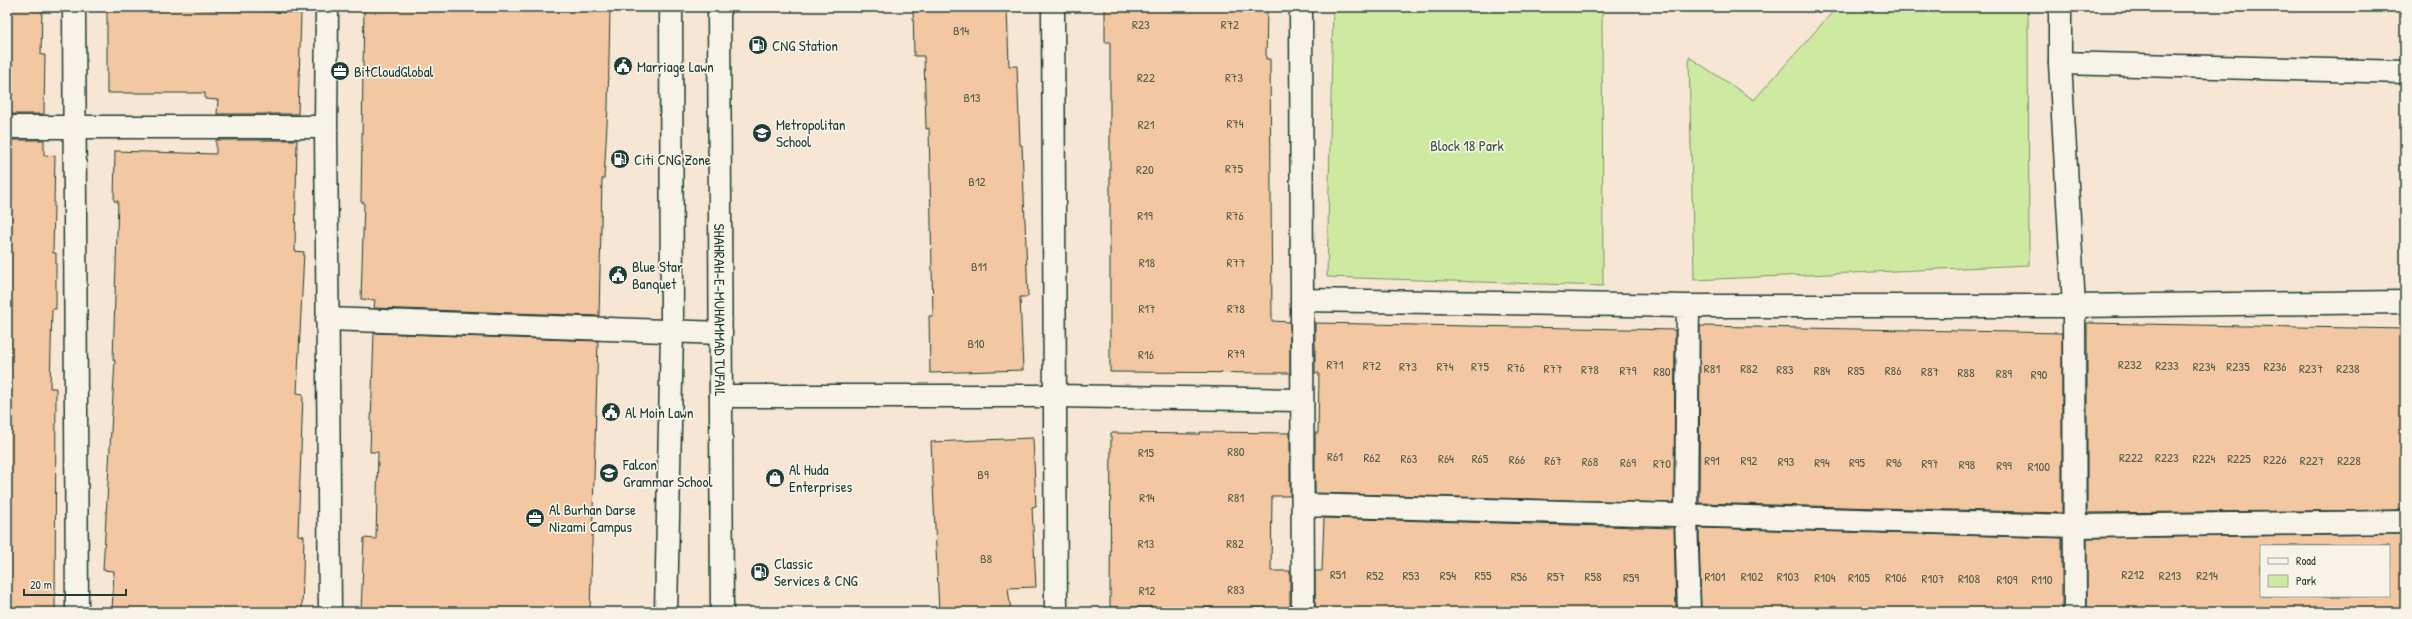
<svg xmlns="http://www.w3.org/2000/svg" width="2412" height="619" font-family="'Patrick Hand',sans-serif">
<rect width="100%" height="100%" fill="#f6e6d3"/>
<filter id="ink" filterUnits="userSpaceOnUse"><feTurbulence type="fractalNoise" baseFrequency=".025" numOctaves="2"/><feDisplacementMap in="SourceGraphic" scale="8" xChannelSelector="R" yChannelSelector="G"/><feConvolveMatrix kernelMatrix="1 2 1 2 8 2 1 2 1" color-interpolation-filters="sRGB"/></filter>
<g filter="url(#ink)">
<path fill="#ceeaa0" stroke="#76946a" d="M1333 7H1602L1603 286 1327 277Z
M1837 7H2028L2029 265 1694 280 1689 57 1754 100Z"/>
<path fill="#f2c7a1" stroke="#1f3d34" fill-rule="evenodd" d="M7 7H42L41 55H45L44 114H7Z
M107 7H200V9L301 13 298 114H217L218 100 205 99V93H107Z
M364 7H533L610 10 608 106 604 179H602L599 316 374 308 375 300 361 299 364 202H361Z
M913 7H1007L1009 66H1017L1020 145H1022L1028 297H1020L1023 370 930 373 929 316H933L929 128 926 129 924 56H914Z
M1105 7H1267L1266 59H1270L1272 321 1290 322V373L1110 372V42H1105Z
M7 140H44V155L55 156 53 253H56V309H52L50 388H56L55 612H7Z
M216 140H297L295 251 304 252 297 393 303 394 298 535 304 536 302 612H112L114 571 103 570 115 360H113L118 201H114L115 151 216 154Z
M1315 323 1675 330 1674 503 1315 493V433H1318L1319 373H1315Z
M2087 323 2405 329V510L2087 513Z
M1700 326 2062 333V513L1699 503Z
M374 333 598 341 590 612H361L364 538 376 539 378 452H370Z
M1200 432 1290 433V496H1272L1271 571H1290V608L1110 607 1111 433 1200 434Z
M1033 438 1036 506 1032 507 1036 587 1008 588 1011 612H939L931 442Z
M1324 518 1674 528 1676 612H1321L1322 609 1315 608V571H1322Z
M1699 528 2062 538V612H1701Z
M2405 534 2404 612H2087V538ZM2261 546H2389V596H2261Z"/>
<g fill="none" stroke-linecap="round" stroke-linejoin="round">
<g stroke="#1f3d34" stroke-width="25">
<path id="minor" d="M74 7 77 612
M327 7 326 127 330 612
M1053 7 1056 612
M1301 7 1303 612
M2060 63 2405 72
M7 127H326
M1302 300 1688 306H2074L2405 302
M1688 306 1686 517 1689 612
M327 319 721 333
M721 396H1055L1302 400
M1303 505 2076 526 2405 522"/>
</g>
<g stroke="#1f3d34" stroke-width="25">
<path id="tertiary" d="M2060 7V63L2074 306 2075 612"/>
</g>
<g stroke="#1f3d34" stroke-width="25">
<g id="secondary">
<path id="s1" d="M719 7 722 612"/>
<path d="M666 612 672 331 671 7"/>
</g>
</g>
<use href="#minor" stroke="#f7f3e8" stroke-width="22"/>
<use href="#tertiary" stroke="#f7f3e8" stroke-width="22"/>
<use href="#secondary" stroke="#f7f3e8" stroke-width="22"/>
</g>
</g>
<defs>
<g id="fuel-disc" transform="scale(1)"><circle r="9.5" fill="#1f3d34" stroke="#f7f3e8"/><path d="M-5.5-6h7V0h2V4h1.3V-2.5L3-4.5l.8-.8L6-3V5H2.5V1h-1V6h-7ZM-4.2-4.7v3.2H.2V-4.7Z" fill="#fff"/></g>
<g id="civic-disc" transform="scale(1)"><circle r="9.5" fill="#1f3d34" stroke="#f7f3e8"/><path d="M-.6-6.5H3V-4.5H.6V-3L4-1V1h2V6H-6V1h2V-1L-.6-3ZM-1.2 2.5V6h2.4V2.5Z" fill="#fff"/></g>
<g id="office-disc" transform="scale(1)"><circle r="9.5" fill="#1f3d34" stroke="#f7f3e8"/><path d="M-6-3h4V-5.5h4V-3h4V5H-6ZM-1-4.5V-3h2v-1.5ZM-6 0V1H6V0Z" fill="#fff"/></g>
<g id="school-disc" transform="scale(1)"><circle r="9.5" fill="#1f3d34" stroke="#f7f3e8"/><path d="M0-5L7-2L0 1L-7-2ZM-4 1L0 2.5L4 1V4Q0 6-4 4Z" fill="#fff"/></g>
<g id="shop-disc" transform="scale(1)"><circle r="9.5" fill="#1f3d34" stroke="#f7f3e8"/><path d="M-5-2.5h2.3a2.7 3.5 0 0 1 5.4 0H5L5.5 6h-11ZM-1.5-2.5h3a1.5 2.3 0 0 0-3 0Z" fill="#fff"/></g>
</defs>
<g fill-rule="evenodd">
<use href="#fuel-disc" x="758" y="45"/>
<use href="#civic-disc" x="623" y="66"/>
<use href="#office-disc" x="340" y="71"/>
<use href="#school-disc" x="762" y="133"/>
<use href="#fuel-disc" x="620" y="159"/>
<use href="#civic-disc" x="618" y="275"/>
<use href="#civic-disc" x="611" y="412"/>
<use href="#school-disc" x="609" y="473"/>
<use href="#shop-disc" x="775" y="478"/>
<use href="#office-disc" x="535" y="518"/>
<use href="#fuel-disc" x="760" y="572"/>
</g>
<g text-anchor="middle" dominant-baseline="central" stroke-width="3.5" stroke-linejoin="round" paint-order="stroke">
<g font-size="13" fill="#54604f">
<text x="1141" y="24">R23</text>
<text x="1230" y="24">R72</text>
<text x="961" y="30">B14</text>
<text x="1146" y="77">R22</text>
<text x="1234" y="77">R73</text>
<text x="972" y="97">B13</text>
<text x="1235" y="123">R74</text>
<text x="1146" y="124">R21</text>
<text x="1234" y="168">R75</text>
<text x="1145" y="169">R20</text>
<text x="977" y="181">B12</text>
<text x="1145" y="215">R19</text>
<text x="1235" y="215">R76</text>
<text x="1147" y="262">R18</text>
<text x="1236" y="262">R77</text>
<text x="979" y="266">B11</text>
<text x="1147" y="308">R17</text>
<text x="1236" y="308">R78</text>
<text x="976" y="343">B10</text>
<text x="1236" y="353">R79</text>
<text x="1146" y="354">R16</text>
<text x="1335" y="364">R71</text>
<text x="2130" y="364">R232</text>
<text x="1372" y="365">R72</text>
<text x="2167" y="365">R233</text>
<text x="1408" y="366">R73</text>
<text x="1445" y="366">R74</text>
<text x="1480" y="366">R75</text>
<text x="2204" y="366">R234</text>
<text x="2238" y="366">R235</text>
<text x="2275" y="366">R236</text>
<text x="1516" y="367">R76</text>
<text x="1553" y="368">R77</text>
<text x="1712" y="368">R81</text>
<text x="1749" y="368">R82</text>
<text x="2311" y="368">R237</text>
<text x="2348" y="368">R238</text>
<text x="1590" y="369">R78</text>
<text x="1785" y="369">R83</text>
<text x="1628" y="370">R79</text>
<text x="1822" y="370">R84</text>
<text x="1856" y="370">R85</text>
<text x="1893" y="370">R86</text>
<text x="1662" y="371">R80</text>
<text x="1930" y="371">R87</text>
<text x="1966" y="372">R88</text>
<text x="2004" y="373">R89</text>
<text x="2039" y="374">R90</text>
<text x="1236" y="451">R80</text>
<text x="1146" y="452">R15</text>
<text x="1335" y="456">R61</text>
<text x="1372" y="457">R62</text>
<text x="2131" y="457">R222</text>
<text x="2167" y="457">R223</text>
<text x="1409" y="458">R63</text>
<text x="1446" y="458">R64</text>
<text x="1480" y="458">R65</text>
<text x="2204" y="458">R224</text>
<text x="2239" y="458">R225</text>
<text x="1517" y="459">R66</text>
<text x="2275" y="459">R226</text>
<text x="1553" y="460">R67</text>
<text x="1712" y="460">R91</text>
<text x="1749" y="460">R92</text>
<text x="2312" y="460">R227</text>
<text x="2349" y="460">R228</text>
<text x="1590" y="461">R68</text>
<text x="1786" y="461">R93</text>
<text x="1628" y="462">R69</text>
<text x="1822" y="462">R94</text>
<text x="1857" y="462">R95</text>
<text x="1894" y="462">R96</text>
<text x="1662" y="463">R70</text>
<text x="1930" y="463">R97</text>
<text x="1967" y="464">R98</text>
<text x="2004" y="465">R99</text>
<text x="2039" y="466">R100</text>
<text x="983" y="474">B9</text>
<text x="1147" y="497">R14</text>
<text x="1236" y="497">R81</text>
<text x="1146" y="543">R13</text>
<text x="1235" y="543">R82</text>
<text x="986" y="558">B8</text>
<text x="1338" y="574">R51</text>
<text x="2133" y="574">R212</text>
<text x="1375" y="575">R52</text>
<text x="1411" y="575">R53</text>
<text x="1448" y="575">R54</text>
<text x="1483" y="575">R55</text>
<text x="2170" y="575">R213</text>
<text x="2207" y="575">R214</text>
<text x="1519" y="576">R56</text>
<text x="1556" y="576">R57</text>
<text x="1593" y="576">R58</text>
<text x="1715" y="576">R101</text>
<text x="1752" y="576">R102</text>
<text x="1788" y="576">R103</text>
<text x="1631" y="577">R59</text>
<text x="1825" y="577">R104</text>
<text x="1859" y="577">R105</text>
<text x="1896" y="577">R106</text>
<text x="1933" y="578">R107</text>
<text x="1969" y="578">R108</text>
<text x="2007" y="579">R109</text>
<text x="2042" y="579">R110</text>
<text x="1236" y="589">R83</text>
<text x="1147" y="590">R12</text>
</g>
<g font-size="15" fill="#1f3d34" stroke="#f7f3e8" text-anchor="start">
<text x="772" y="45">CNG Station</text>
<text x="637" y="66">Marriage Lawn</text>
<text x="354" y="71">BitCloudGlobal</text>
<text x="776" y="124">Metropolitan<tspan x="776" dy="17">School</tspan></text>
<text x="634" y="159">Citi CNG Zone</text>
<text x="632" y="266">Blue Star<tspan x="632" dy="17">Banquet</tspan></text>
<text x="625" y="412">Al Moin Lawn</text>
<text x="623" y="464">Falcon<tspan x="623" dy="17">Grammar School</tspan></text>
<text x="789" y="469">Al Huda<tspan x="789" dy="17">Enterprises</tspan></text>
<text x="549" y="509">Al Burhan Darse<tspan x="549" dy="17">Nizami Campus</tspan></text>
<text x="774" y="563">Classic<tspan x="774" dy="17">Services &amp; CNG</tspan></text>
</g>
<g font-size="15" fill="#395744" stroke="#f7f3e8">
<text x="1467" y="145">Block 18 Park</text>
</g>
<g font-size="15" fill="#1f3d34" stroke="#f7f3e8">
<text stroke="none"><textPath href="#s1" startOffset="303">SHAHRAH-E-MUHAMMAD TUFAIL</textPath></text>
</g>
</g>
<rect width="2412" height="619" fill="none" stroke="#f7f3e8" stroke-width="24"/>
<rect x="12" y="12" width="2388" height="595" fill="none" stroke="#1f3d34" stroke-width="1.5" filter="url(#ink)"/>
<rect x="2260" y="545" width="130" height="52" fill="#f7f3e8" stroke="#a1aaa0"/>
<rect x="2268" y="558" width="20" height="6" fill="#f7f3e8" stroke="#a1aaa0"/>
<text x="2296" y="565" font-size="12" fill="#1f3d34">Road</text>
<rect x="2268" y="575" width="20" height="12" fill="#ceeaa0" stroke="#a1aaa0"/>
<text x="2296" y="585" font-size="12" fill="#1f3d34">Park</text>
<path d="M24 589v6h102v-6" fill="none" stroke="#1f3d34" stroke-width="2"/>
<text x="30" y="589" font-size="12" fill="#1f3d34" stroke="#f7f3e8" stroke-width="3" paint-order="stroke">20 m</text>
</svg>
